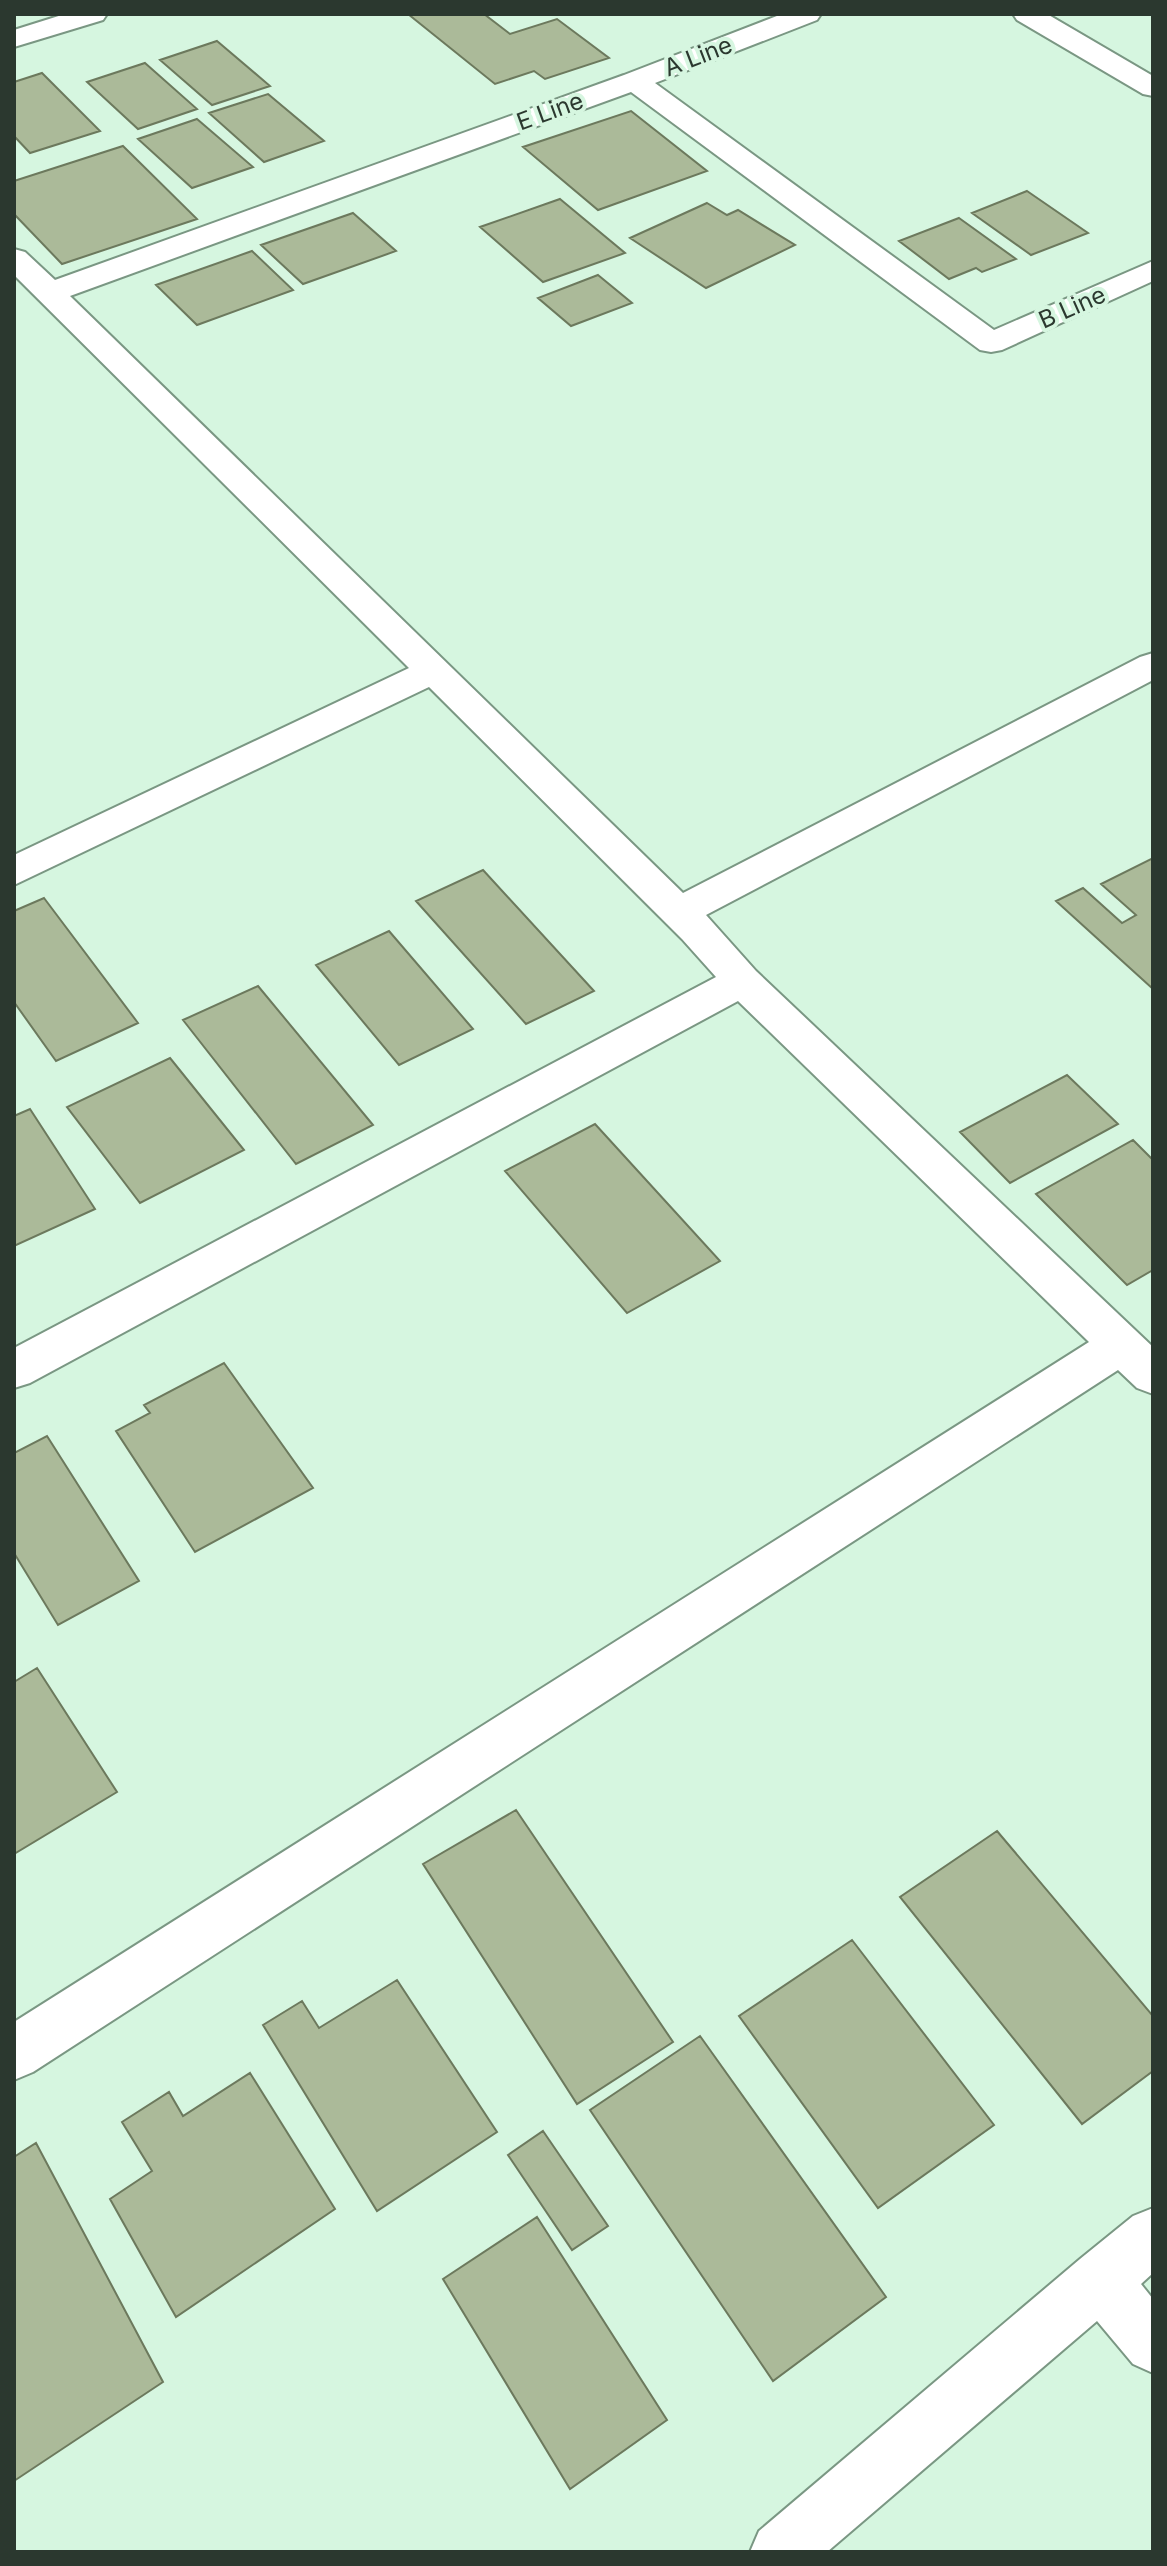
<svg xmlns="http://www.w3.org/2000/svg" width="1167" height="2566" font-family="Inter,sans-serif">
<rect width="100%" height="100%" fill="#d6f6e0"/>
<path fill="#abba99" stroke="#6c795d" stroke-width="2" d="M408 14H484L510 34 557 19 609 58 545 79 534 71 495 84Z
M217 41 270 86 212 105 160 60Z
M145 63 197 109 138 129 87 82Z
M42 73 100 131 30 153 14 136V82Z
M268 94 324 141 264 162 209 113Z
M631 111 707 171 598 210 523 147Z
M197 119 253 167 192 188 138 139Z
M123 146 197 219 62 264 14 214V181Z
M1027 191 1088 233 1031 255 972 213Z
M560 199 625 253 543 282 480 227Z
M707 203 727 215 738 210 795 245 706 288 630 238Z
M353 213 396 251 303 284 261 245Z
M959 218 1016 259 982 272 976 268 949 279 899 241Z
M252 251 293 290 197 325 156 285Z
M598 275 632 303 571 326 538 298Z
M1153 858V989L1056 901 1083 888 1122 923 1136 915 1101 884Z
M483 870 594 991 526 1024 416 901Z
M44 898 138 1023 56 1061 14 1002V911Z
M389 931 473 1029 399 1065 316 965Z
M258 986 373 1125 296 1164 183 1020Z
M170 1058 244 1150 140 1203 67 1107Z
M1067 1075 1118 1124 1010 1183 960 1132Z
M30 1109 95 1209 14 1246V1116Z
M595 1124 720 1261 627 1313 505 1171Z
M1133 1140 1153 1160V1270L1127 1285 1036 1194Z
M224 1363 313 1488 195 1552 116 1431 150 1413 144 1405Z
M47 1436 139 1581 58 1625 14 1553V1453Z
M37 1668 117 1792 14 1854V1682Z
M516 1810 673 2042 577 2104 423 1864Z
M997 1831 1153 2016V2071L1082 2124 900 1897Z
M852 1940 994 2125 878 2208 739 2016Z
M397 1980 497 2132 377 2211 263 2025 302 2001 319 2028Z
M700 2036 886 2297 773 2381 590 2110Z
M250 2073 335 2209 176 2317 110 2199 152 2171 122 2122 169 2092 183 2116Z
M543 2131 608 2226 572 2250 508 2155Z
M36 2143 163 2382 14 2481V2157Z
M537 2217 667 2420 570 2489 443 2279Z"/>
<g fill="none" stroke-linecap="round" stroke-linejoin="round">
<g stroke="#7a9783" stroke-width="4">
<path id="minor" d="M65 14H107L103 20 14 47V30Z
M782 14H821L817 20 655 83 994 330 1153 261V281L1002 350 991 352 980 350 631 92 70 296 683 893 1140 657 1153 653V680L706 915 756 971 1153 1347V1394L1137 1388 1118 1370 33 2072 14 2080V2022L1089 1342 738 1001 30 1383 14 1388V1348L716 977 682 939 429 687 14 885V855L409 668 14 275V249L25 252 55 280 624 75Z
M1013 14H1047L1153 76V96L1143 94 1017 20Z
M1153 2208V2273L1141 2284 1153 2299V2373L1133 2364 1097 2321 827 2552H750L759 2531 1080 2259 1133 2216Z"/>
</g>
<use href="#minor" fill="#fff" fill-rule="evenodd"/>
</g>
<g text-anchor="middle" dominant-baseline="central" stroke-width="8" stroke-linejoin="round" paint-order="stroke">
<g font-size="24" fill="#2b382f" stroke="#d6f6e0">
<text transform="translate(698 56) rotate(-21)">A Line</text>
<text transform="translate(550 111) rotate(-20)">E Line</text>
<text transform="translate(1072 307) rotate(-24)">B Line</text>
</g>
</g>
<rect width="1167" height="2566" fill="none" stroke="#2b382f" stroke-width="32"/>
</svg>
